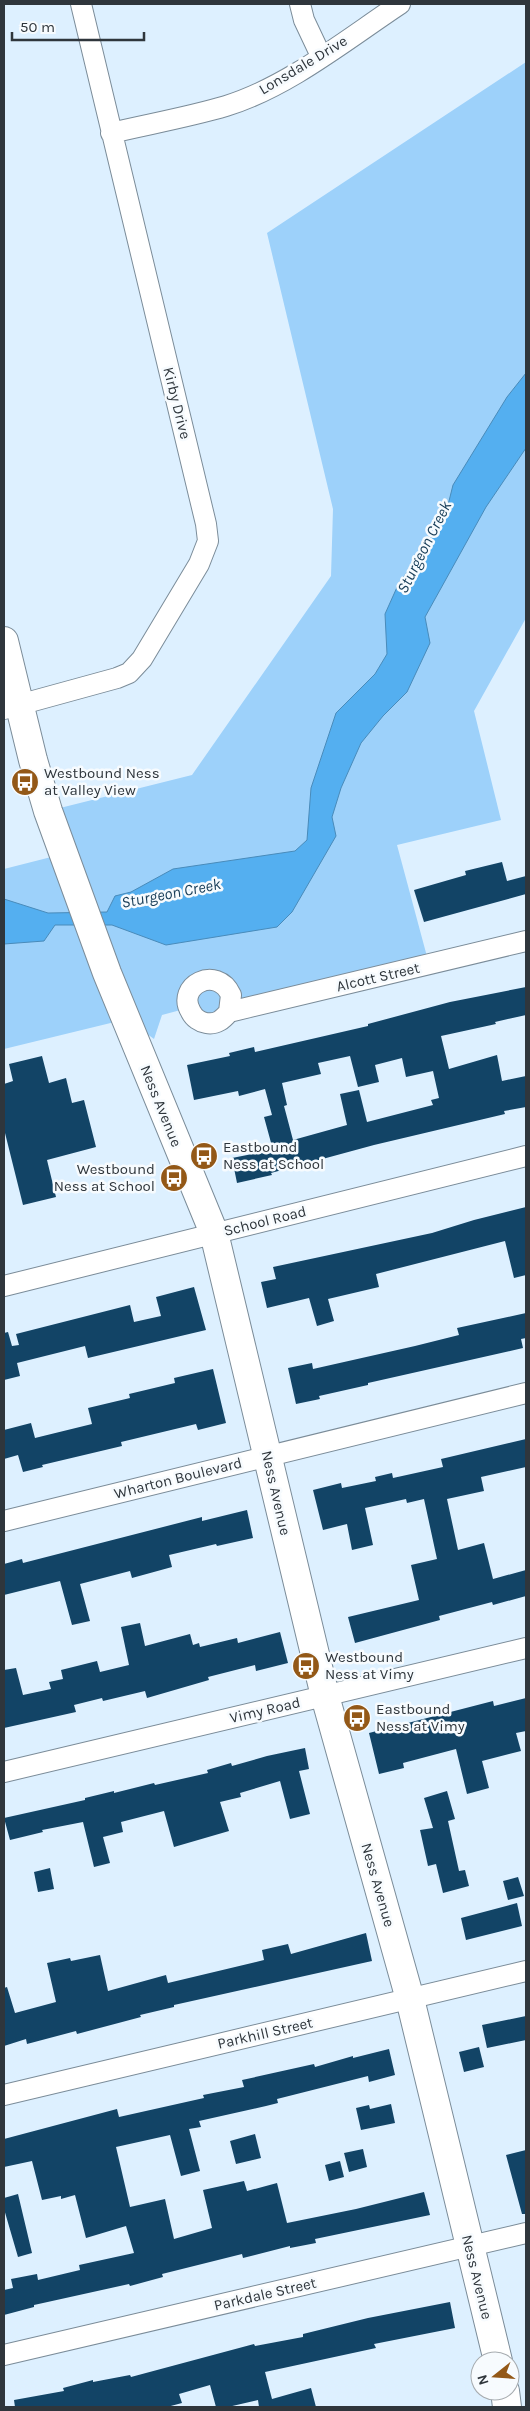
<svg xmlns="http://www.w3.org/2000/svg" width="530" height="2411" font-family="Karla,sans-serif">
<rect width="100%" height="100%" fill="#ddf0ff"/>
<path fill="#9dd1fa" d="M526 62V618L474 711 501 820 397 845 429 964 224 1018 188 1008 162 1015 154 1039 127 1019 4 1049V869L63 854 48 811 192 775 331 576 333 509 267 233Z"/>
<path fill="#54aff0" stroke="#498bba" d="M526 373V448L486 507 425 617 430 643 407 692 383 716 361 743 341 788 332 817 336 836 292 912 277 927 166 945 112 925H55L44 941 4 944V899L48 913 107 912 115 896 131 892 173 869 295 851 307 840 311 788 336 713 375 674 387 654 385 614 398 585 445 517 453 485 507 397Z"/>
<path fill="#124466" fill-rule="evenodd" d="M502 862 507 881 526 876V894L424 922 414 890 466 875 465 871Z
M526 987V1015L495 1022 496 1024 441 1036 449 1069 497 1055 502 1081 526 1076V1107L504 1111 505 1114 374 1145 271 1173 272 1175 237 1183 232 1158 273 1150 264 1117 272 1115 265 1089 239 1096 238 1091 194 1100 187 1065 230 1056 229 1053 254 1047 255 1052 368 1026V1024L450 1002ZM350 1056 358 1087 379 1082 375 1065 402 1058 406 1077 433 1071 439 1098 431 1100 433 1105 367 1122 359 1090 340 1094 347 1125 293 1140 284 1106 287 1105 282 1083 321 1074 318 1063Z
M42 1056 49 1083 66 1078 72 1103 84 1100 96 1147 47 1160 56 1197 23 1205 4 1129V1084L13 1081 9 1064Z
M526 1207V1275L514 1278 505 1241 376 1274 379 1287 328 1299 334 1321 317 1326 309 1298 267 1308 261 1282 276 1279 273 1267 432 1233 474 1220Z
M194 1287 206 1330 88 1358 85 1346 17 1363 20 1376 4 1380V1333L8 1332 12 1346 19 1345 16 1334 130 1305 134 1322 161 1316 156 1297Z
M526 1313V1338L521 1339 523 1348 368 1383V1385L319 1396 320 1399 296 1404 288 1368 312 1363 313 1369 415 1346 459 1335 457 1328Z
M213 1369 226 1423 198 1430 196 1424 121 1442 122 1446 42 1465 43 1467 23 1472 18 1455 4 1459V1430L31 1423 35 1438 92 1424 88 1408 130 1398 129 1394 175 1383 174 1378Z
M526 1439V1467L481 1477 484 1491 447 1499 458 1550 484 1543 493 1579 526 1570V1596L493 1605 492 1602 439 1616 440 1620 355 1643 348 1617 419 1600 411 1565 437 1559 424 1499 407 1503 406 1499 365 1508 373 1545 352 1550 347 1524 323 1530 313 1490 341 1483 342 1488 376 1481 375 1477 392 1473 393 1478 443 1467 441 1459Z
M247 1510 253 1538 217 1546 216 1544 169 1555 172 1567 132 1578 130 1571 80 1584 90 1621 72 1625 60 1581 4 1595V1564L22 1559 23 1563 202 1517V1521Z
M140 1623 145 1646 190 1634 193 1645 199 1643 200 1647 237 1638 238 1643 280 1632 288 1663 256 1671 255 1665 208 1677 209 1680 147 1698 145 1691 103 1701 102 1698 74 1705 76 1712 4 1728V1670L16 1668 23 1695 51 1689 49 1682 63 1679 61 1670 97 1661 100 1672 129 1665 121 1627Z
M526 1698V1731L516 1733 521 1751 482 1761 489 1788 467 1794 456 1749 403 1763 404 1768 379 1774 369 1733 493 1701 494 1706Z
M305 1748 309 1769 299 1771 310 1814 290 1819 280 1781 240 1793 241 1797 220 1802 229 1831 174 1847 164 1811 121 1822 123 1832 103 1837 110 1863 94 1867 83 1822 42 1830 43 1832 10 1840 4 1818 85 1800V1798L114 1791V1793L154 1783 155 1785 208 1773 207 1770 231 1763 232 1766 267 1756Z
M447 1791 455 1819 448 1821 459 1871 465 1870 469 1886 443 1893 436 1864 428 1866 420 1830 433 1828 424 1798Z
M50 1868 54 1889 38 1892 34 1872Z
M518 1877 524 1896 508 1900 503 1881Z
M517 1903 522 1926 466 1940 461 1918Z
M366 1933 372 1961 174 2005V2007L140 2015 141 2017 77 2034 76 2031 27 2044 26 2039 4 2046V1988L7 1987 15 2013 56 2002 47 1963 70 1958 71 1961 100 1955 108 1991 166 1975 168 1983 264 1960 262 1950 288 1944 291 1954Z
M526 2016V2040L487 2048 482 2025Z
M479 2047 484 2067 464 2072 459 2052Z
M389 2049 395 2075 369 2082 368 2076 277 2099 278 2103 266 2106 199 2121 201 2127 189 2129 200 2171 181 2176 170 2135 116 2147 130 2207 165 2199 174 2239 212 2228 203 2190 244 2181 247 2191 277 2183 287 2223 356 2209 424 2192 430 2215 315 2239 316 2243 290 2248V2246L243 2258 242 2254 162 2274 163 2277 130 2286 129 2284 34 2305V2307L4 2315V2290L13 2288 11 2279 37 2274 38 2280 80 2270 79 2265 134 2253 126 2226 86 2238 75 2195 61 2199V2196L42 2200 32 2161 4 2167V2139L117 2109 119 2117 204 2098 203 2095 244 2087 242 2080 314 2064 315 2067 353 2056V2058Z
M391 2104 395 2123 361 2130 356 2108 369 2105 370 2109Z
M255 2134 261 2158 236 2164 230 2141Z
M363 2149 367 2167 349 2172 344 2153Z
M526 2150V2214H522L506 2155Z
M340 2161 344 2177 329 2181 325 2165Z
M18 2194 32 2253 18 2257 4 2209V2198Z
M450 2302 455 2328 374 2344 376 2348 265 2372 272 2399 311 2388 316 2407H259L258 2400 228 2407H216L210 2385 179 2394 182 2403 167 2407H15L14 2400 64 2391 63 2388 93 2380V2382L130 2375 131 2377 254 2344 255 2346 303 2337V2334L368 2318Z"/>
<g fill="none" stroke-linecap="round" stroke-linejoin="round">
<g stroke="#7b8c99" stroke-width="22">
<path id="street" d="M300 4 304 20 321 56
M111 133C149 124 189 117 226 106 288 87 347 39 400 4
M4 709 117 678 129 673 142 659 199 564 208 541 206 524 81 4
M229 1012 231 995C217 964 175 986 191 1012 194 1018 200 1022 206 1023 217 1025 223 1019 229 1012L526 941
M4 1286 526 1156
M4 1521 526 1393
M4 1772 526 1648
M4 2095 526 1971
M4 2355 526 2233"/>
</g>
<g stroke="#7b8c99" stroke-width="30">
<path id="secondary" d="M4 641 33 760 48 811 107 973 214 1233 325 1696 410 1999 498 2361
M505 2391 507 2407"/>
</g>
<use href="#street" stroke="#fff" stroke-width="20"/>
<use href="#secondary" stroke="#fff" stroke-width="28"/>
</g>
<defs>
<g id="bus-disc" transform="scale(1.4375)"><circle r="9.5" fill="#935817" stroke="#f7fbfe"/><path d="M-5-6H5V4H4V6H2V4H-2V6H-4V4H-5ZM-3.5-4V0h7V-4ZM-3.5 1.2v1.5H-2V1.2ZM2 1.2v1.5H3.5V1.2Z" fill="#fff"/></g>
</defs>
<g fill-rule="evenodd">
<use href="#bus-disc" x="25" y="782"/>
<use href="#bus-disc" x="204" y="1156"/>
<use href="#bus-disc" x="174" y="1178"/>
<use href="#bus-disc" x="306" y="1666"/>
<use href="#bus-disc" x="357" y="1718"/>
</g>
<g text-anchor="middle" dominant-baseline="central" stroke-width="5" stroke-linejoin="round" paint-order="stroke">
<g font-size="15" fill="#2f363c" stroke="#f7fbfe">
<text transform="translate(303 65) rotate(-31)">Lonsdale Drive</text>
<text transform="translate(177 403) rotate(76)">Kirby Drive</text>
<text transform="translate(378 977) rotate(-13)">Alcott Street</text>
<text transform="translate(161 1106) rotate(68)">Ness Avenue</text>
<text transform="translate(265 1221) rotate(-14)">School Road</text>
<text transform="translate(178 1478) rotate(-14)">Wharton Boulevard</text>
<text transform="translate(276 1493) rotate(77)">Ness Avenue</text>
<text transform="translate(265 1710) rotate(-13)">Vimy Road</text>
<text transform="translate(378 1885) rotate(74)">Ness Avenue</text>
<text transform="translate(265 2033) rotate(-13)">Parkhill Street</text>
<text transform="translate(477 2277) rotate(76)">Ness Avenue</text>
<text transform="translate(265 2294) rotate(-13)">Parkdale Street</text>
</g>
<g font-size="15" fill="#2f363c" stroke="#f7fbfe" text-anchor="start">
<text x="44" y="773">Westbound Ness<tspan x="44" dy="17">at Valley View</tspan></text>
<text x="223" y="1147">Eastbound<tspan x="223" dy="17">Ness at School</tspan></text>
<text x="155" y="1169" text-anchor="end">Westbound<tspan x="155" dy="17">Ness at School</tspan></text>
<text x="325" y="1657">Westbound<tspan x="325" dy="17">Ness at Vimy</tspan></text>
<text x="376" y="1709">Eastbound<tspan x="376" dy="17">Ness at Vimy</tspan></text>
</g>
<g font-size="16" font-style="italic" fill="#163c57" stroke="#f7fbfe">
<text transform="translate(424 547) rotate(-63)">Sturgeon Creek</text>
<text transform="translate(171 893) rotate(-11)">Sturgeon Creek</text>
</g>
</g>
<rect width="530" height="2411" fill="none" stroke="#2f363c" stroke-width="10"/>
<g transform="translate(495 2376) rotate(253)"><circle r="24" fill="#f7fbfe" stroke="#a7acb0"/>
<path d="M0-4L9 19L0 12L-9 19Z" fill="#935817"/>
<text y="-8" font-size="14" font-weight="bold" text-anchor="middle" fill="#2f363c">N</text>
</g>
<path d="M12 32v8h132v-8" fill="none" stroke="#2f363c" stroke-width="2.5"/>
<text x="20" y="32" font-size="15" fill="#2f363c" stroke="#f7fbfe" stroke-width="4" paint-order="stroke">50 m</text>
</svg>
